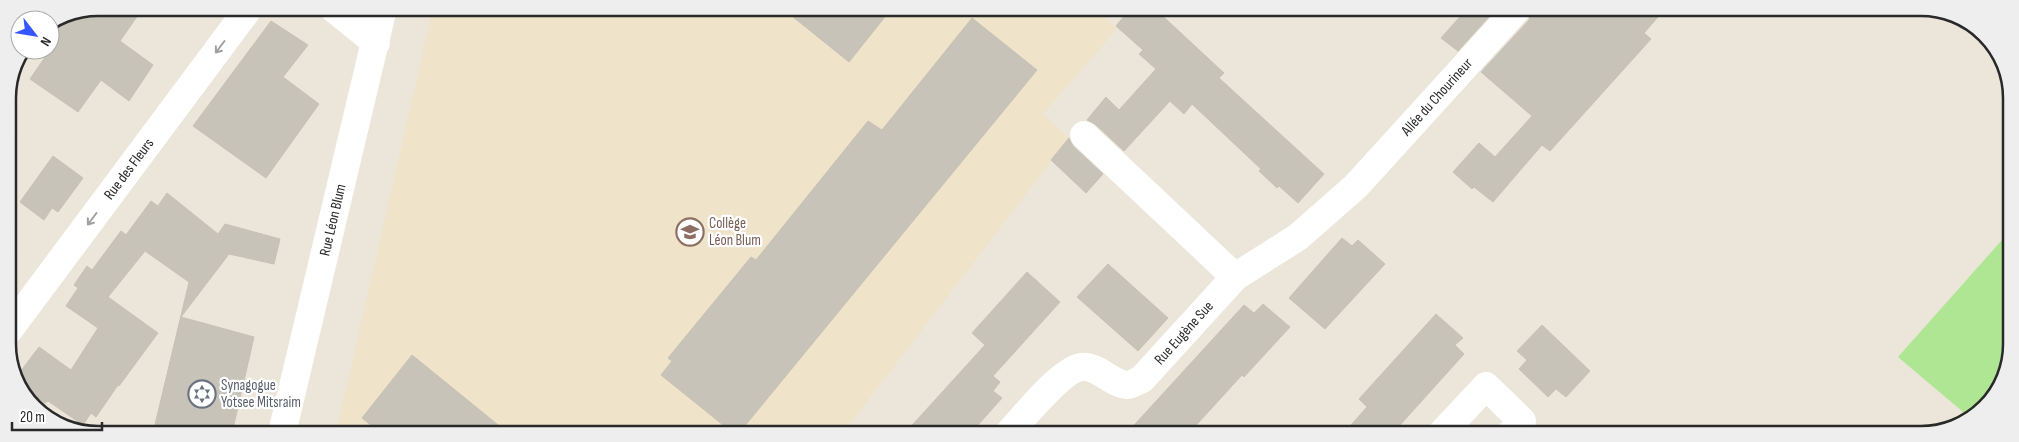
<svg xmlns="http://www.w3.org/2000/svg" width="2019" height="442" font-family="'Sofia Sans Condensed',sans-serif">
<rect width="100%" height="100%" fill="#ece5da"/>
<path fill="#efe3c9" d="M433 8H1093L1117 29 1043 114 1069 138 843 433H336Z"/>
<path fill="#aee694" d="M2010 231V361L1981 412 1969 417 1898 357Z"/>
<path fill="#c7c3b9" stroke="#c8c1b4" d="M98 8H143L120 41 153 65 129 101 101 80 78 112 30 79 50 50V40L67 14Z
M782 8H892L849 62Z
M1131 8H1154L1224 73 1219 78 1324 174 1298 203 1279 186 1277 188 1259 171 1261 169 1192 104 1184 114 1170 101 1124 151 1095 124 1087 120 1106 97 1119 110 1156 69 1139 54 1143 50 1116 26Z
M1467 9H1496L1458 51 1441 38Z
M1532 9H1665L1644 33 1651 39 1550 151 1542 145 1493 202 1474 187 1472 189 1453 172 1479 143 1495 157 1532 116 1481 72 1529 20Z
M972 18 1037 70 739 433H733L661 375 672 361 668 358 751 257 756 260 868 121 882 130Z
M271 21 308 45 283 77 319 104 266 178 193 126Z
M1069 138 1073 146 1103 174 1086 193 1051 160Z
M53 156 83 178 58 212 52 208 44 220 20 202Z
M167 193 218 234 225 224 280 239 274 264 229 254 181 317 254 337 232 433H153L189 282 145 251 108 297 158 333 119 386 118 385 96 417 91 413 83 425 48 401 45 403 23 387 17 376 39 347 71 370 98 328 66 306 78 288 74 285 87 266 92 270 121 231 126 235 151 201 158 206Z
M1342 238 1352 246 1358 240 1385 264 1325 329 1289 298Z
M1108 264 1168 318 1138 351 1077 297Z
M1027 272 1060 302 993 376 1000 382 993 391 1002 398 970 434 905 433 985 345 972 333Z
M1263 304 1290 327 1244 377 1242 375 1188 434H1126L1244 305 1254 313Z
M1436 314 1463 338 1455 345 1464 354 1392 434H1343L1367 407 1359 399Z
M1542 325 1590 371 1566 397 1556 389 1548 397 1519 369 1527 360 1517 351Z
M412 355 508 433H381L362 418Z"/>
<g fill="none" stroke-linecap="round" stroke-linejoin="round">
<path stroke="#fff" stroke-width="28" d="M333 8 376 43
M1084 135 1235 277
M9 330 249 8
M282 433 383 8
M1008 434C1023 418 1061 370 1081 367 1098 365 1111 384 1127 385 1132 385 1137 381 1142 379L1235 277 1298 237 1356 186 1517 9
M1441 434 1486 386 1522 421 1510 434"/>
</g>
<defs><path id="oneway-shaft" d="M-6 0H5M1.5-3L5.5 0L1.5 3" fill="none" stroke-width="1.6" stroke-linecap="round" stroke-linejoin="round" transform="scale(1.25)"/></defs>
<g stroke="#9f9f9f">
<use href="#oneway-shaft" transform="translate(220 47) rotate(127)"/>
<use href="#oneway-shaft" transform="translate(92 219) rotate(127)"/>
</g>
<defs>
<g id="school-ring" transform="scale(1.4375)"><circle r="9.5" fill="#fff" stroke="#8d6e63" stroke-width="1.5"/><path d="M0-5L7-2L0 1L-7-2ZM-4 1L0 2.5L4 1V4Q0 6-4 4Z" fill="#8d6e63"/></g>
<g id="synagogue-ring" transform="scale(1.4375)"><circle r="9.5" fill="#fff" stroke="#6b7280" stroke-width="1.5"/><path d="M0-6.5L5.6 3.2H-5.6ZM0 6.5L5.6-3.2H-5.6Z" fill="#6b7280"/></g>
</defs>
<g fill-rule="evenodd">
<use href="#school-ring" x="690" y="232"/>
<use href="#synagogue-ring" x="202" y="394"/>
</g>
<g text-anchor="middle" dominant-baseline="central" stroke-width="4.5" stroke-linejoin="round" paint-order="stroke">
<g font-size="15" fill="#292929" stroke="#fff">
<text transform="translate(1437 97) rotate(-48)">Allée du Chourineur</text>
<text transform="translate(129 169) rotate(-53)">Rue des Fleurs</text>
<text transform="translate(333 220) rotate(-77)">Rue Léon Blum</text>
<text transform="translate(1184 333) rotate(-48)">Rue Eugène Sue</text>
</g>
<g font-size="15" fill="#785e54" stroke="#fff" text-anchor="start">
<text x="709" y="223">Collège<tspan x="709" dy="17">Léon Blum</tspan></text>
</g>
<g font-size="15" fill="#5b616d" stroke="#fff" text-anchor="start">
<text x="221" y="385">Synagogue<tspan x="221" dy="17">Yotsee Mitsraim</tspan></text>
</g>
</g>
<path d="M0 0H2019V442H0ZM98 16H1921A82 82 0 0 1 2003 98V344A82 82 0 0 1 1921 426H98A82 82 0 0 1 16 344V98A82 82 0 0 1 98 16Z" fill="#eee" fill-rule="evenodd"/>
<path fill="none" stroke="#292929" stroke-width="2.5" d="M98 16H1921A82 82 0 0 1 2003 98V344A82 82 0 0 1 1921 426H98A82 82 0 0 1 16 344V98A82 82 0 0 1 98 16Z"/>
<g transform="translate(35 35) rotate(121)"><circle r="24" fill="#ffffff" stroke="#a9a9a9"/>
<path d="M0-4L9 19L0 12L-9 19Z" fill="#3556ff"/>
<text y="-8" font-size="14" font-weight="bold" text-anchor="middle" fill="#292929">N</text>
</g>
<path d="M12 422v8h90v-8" fill="none" stroke="#292929" stroke-width="2.5"/>
<text x="20" y="422" font-size="15" fill="#292929" stroke="#ffffff" stroke-width="4" paint-order="stroke">20 m</text>
</svg>
